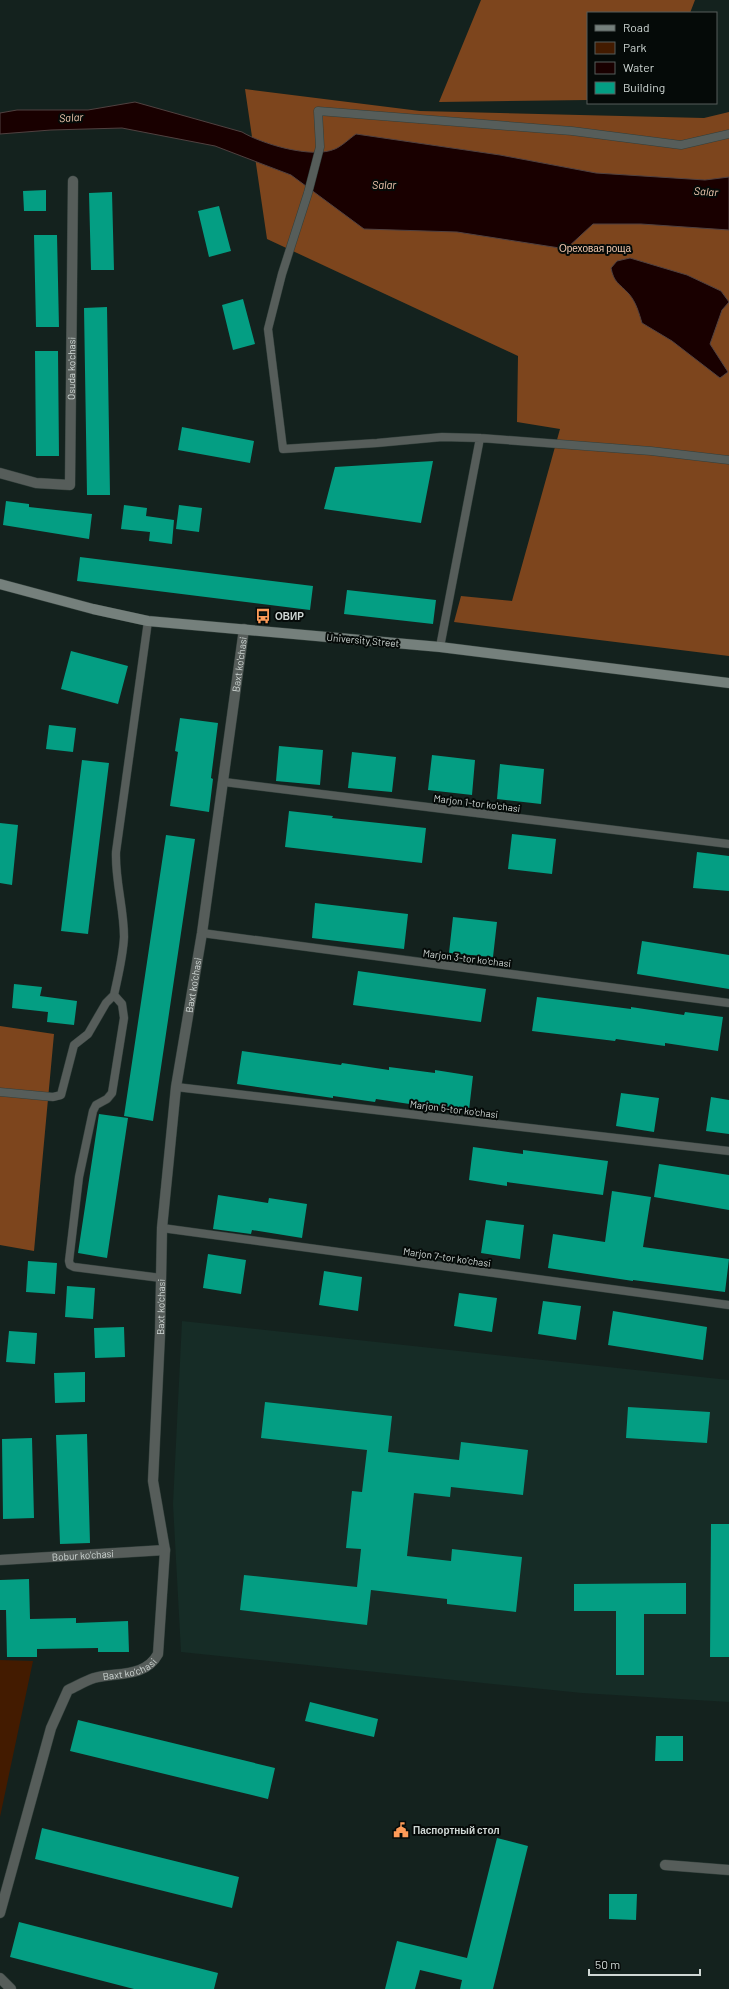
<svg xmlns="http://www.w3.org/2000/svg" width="729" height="1989" font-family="Barlow,sans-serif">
<rect width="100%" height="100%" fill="#14221e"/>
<path fill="#162c26" d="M182 1321 729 1380V1702L582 1693 181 1652 173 1504Z"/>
<path fill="#431b00" d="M0 1660 33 1661 0 1817Z"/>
<path fill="#7d451d" d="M481 0H695L690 13H588V100L439 102Z
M245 89 420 111 704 118 729 112V656L454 622 461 596 512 601 560 429 517 422 518 356 267 239Z
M0 1026 54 1034 34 1251 0 1245Z"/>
<path fill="#190000" stroke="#504140" d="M135 102 242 132C262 144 312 159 335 149 342 146 349 139 356 134L500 155 596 173 705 180 729 177V230L641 224H593L566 249 457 232 364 229 291 175 215 146 122 128 51 130 0 134V113L17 110H88Z
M630 258 687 275 721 291 729 302 722 310 710 344 728 372 720 378 672 341 642 323C639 313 636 302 629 294 619 283 614 283 611 268L617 261Z"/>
<path fill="#049e83" d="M46 190V211H24L23 191Z
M112 192 114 270H91L89 193Z
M219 206 231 251 209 257 198 211Z
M34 235H57L59 327H36Z
M243 299 255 344 233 350 222 305Z
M107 307 110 495H87L84 308Z
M35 351H58L59 456H36Z
M182 427 254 441 250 463 178 450Z
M433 461 421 523 324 509 335 467Z
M6 501 29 504V507L92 514 89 539 3 525Z
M124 505 147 508 146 516 174 520 172 544 149 541 150 532 121 529Z
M179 505 202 508 199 532 176 529Z
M80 557 313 586 310 610 77 581Z
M347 590 436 600 433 624 344 614Z
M71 651 128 666 118 704 61 689Z
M180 718 218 723 211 778 213 779 209 812 170 806 178 752 175 751Z
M49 725 76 728 73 752 46 749Z
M279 746 323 750 320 785 276 781Z
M352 752 396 757 392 792 348 788Z
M432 755 475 760 472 795 428 790Z
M82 760 109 763 88 934 61 931Z
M500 764 544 769 541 804 497 799Z
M289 811 333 816 332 818 426 828 422 863 285 847Z
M0 823 18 825 12 885 0 883Z
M512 834 556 839 552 874 508 869Z
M166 835 195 839 153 1121 124 1116Z
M697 852 729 856V891L693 888Z
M315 903 408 914 404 949 312 938Z
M453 917 497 922 493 957 449 953Z
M642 941 729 955V989L637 974Z
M358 971 486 989 481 1022 353 1005Z
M14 984 42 987 40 996 77 1001 74 1025 47 1022 48 1012 12 1008Z
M537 997 631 1009V1007L684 1015 685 1012 723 1017 718 1051 665 1043V1046L616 1039 615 1041 532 1031Z
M242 1051 341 1065 342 1063 389 1070V1067L435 1073V1070L473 1076 469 1110 423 1103V1106L376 1099 375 1102 333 1096V1098L237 1084Z
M621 1093 659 1098 654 1132 616 1126Z
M711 1097 729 1100V1134L706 1131Z
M99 1114 128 1118 107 1258 78 1253Z
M473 1147 523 1154V1150L608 1161 603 1195 507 1182V1186L469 1180Z
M659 1164 729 1175V1210L654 1197Z
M612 1191 651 1197 643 1247 729 1259 725 1292 633 1280V1281L548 1268 553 1234 605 1242Z
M218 1195 268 1203 269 1198 307 1204 302 1238 252 1230 251 1234 213 1229Z
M486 1220 524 1225 520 1259 481 1253Z
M208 1254 246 1260 241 1294 203 1288Z
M28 1261 57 1263 55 1294 26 1292Z
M324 1271 362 1277 358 1311 319 1305Z
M67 1286 95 1288 93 1319 65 1317Z
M459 1293 497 1298 492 1332 454 1326Z
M543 1301 581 1306 576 1340 538 1334Z
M613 1311 707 1327 703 1360 608 1345Z
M124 1327 125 1357 95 1358 94 1328Z
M9 1331 37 1333 35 1364 6 1362Z
M85 1372V1402L55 1403 54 1373Z
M265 1402 392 1416 388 1452 459 1460 461 1442 528 1450 523 1495 451 1487 450 1497 414 1493 407 1556 451 1561 452 1549 522 1557 516 1612 447 1604V1599L371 1590 367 1625 240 1610 244 1575 357 1587 361 1549 346 1548 352 1491 362 1492 367 1450 261 1438Z
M628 1407 710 1412 707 1443 626 1438Z
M87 1434 90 1543 60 1544 56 1435Z
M32 1438 34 1518 3 1519 2 1439Z
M711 1524H729V1657H710Z
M29 1579 30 1619 76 1618V1623L128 1621 129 1652H98V1648L37 1649V1657H7L6 1610H0V1580Z
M686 1583V1614H644V1675H616V1611H574V1584Z
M310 1702 378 1719 374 1737 305 1721Z
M78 1720 275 1768 268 1799 70 1751Z
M656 1736H683V1761H655Z
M42 1828 239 1877 232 1908 35 1859Z
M497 1838 528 1846 493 1989H460L462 1980 420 1970 415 1989H385L397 1941 467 1958Z
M609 1894H637L636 1920 609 1919Z
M19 1922 218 1973 214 1989H134L10 1957Z"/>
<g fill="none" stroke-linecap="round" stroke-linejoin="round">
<g stroke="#323f3b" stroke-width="9">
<path id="lane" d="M729 134 681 145 572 131 318 111 320 147 308 193 282 274 268 329 283 449 377 443 442 437 480 438 651 451 729 460
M148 621 116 852C115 881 124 908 124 937 123 957 118 976 114 995L122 1004 124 1018 112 1093 107 1099 96 1105 93 1111 79 1177 69 1261 70 1265 74 1267 161 1278
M440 647 480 438
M224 782 729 844
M202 933 729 1003
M176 1087 729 1151
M0 1092 53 1097 61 1095 74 1045 88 1034 106 1003 114 995
M162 1228 729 1305"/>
</g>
<g stroke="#323f3b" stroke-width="11">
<g id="street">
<path id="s1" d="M0 473 36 483 70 485 73 181"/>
<path id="s2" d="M0 1560 165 1550"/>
<path d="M665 1865 729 1870"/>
<path id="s3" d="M0 1913 51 1728 68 1690C77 1686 85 1681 94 1678 117 1672 145 1678 158 1654L165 1550 153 1481 160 1334 162 1228 176 1087 202 933 244 629"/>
<path d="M0 1978 11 1989"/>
</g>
</g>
<g stroke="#323f3b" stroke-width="11">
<path id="secondary" d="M0 584 93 609 148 621 440 647 729 683"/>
</g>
<use href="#lane" stroke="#565d5a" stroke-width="8"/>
<use href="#street" stroke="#565d5a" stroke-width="10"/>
<use href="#secondary" stroke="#75807c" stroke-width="10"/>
</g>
<defs>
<g id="bus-bare" transform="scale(1.2)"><path d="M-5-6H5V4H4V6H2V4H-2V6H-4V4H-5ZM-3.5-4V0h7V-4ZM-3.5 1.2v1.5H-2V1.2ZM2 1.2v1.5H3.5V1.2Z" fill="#fe9b58" stroke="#050a08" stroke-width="2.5" paint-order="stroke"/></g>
<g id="civic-bare" transform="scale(1.2)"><path d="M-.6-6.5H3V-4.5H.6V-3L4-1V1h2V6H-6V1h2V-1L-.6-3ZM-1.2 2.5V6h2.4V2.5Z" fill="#fe9b58" stroke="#050a08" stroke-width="2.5" paint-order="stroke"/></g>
</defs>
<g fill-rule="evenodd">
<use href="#bus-bare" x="263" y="616"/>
<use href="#civic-bare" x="401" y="1830"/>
</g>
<g text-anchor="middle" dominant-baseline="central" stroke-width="4" stroke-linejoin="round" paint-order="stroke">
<g font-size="10" fill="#f4cab0" stroke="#050a08">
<text x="595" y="248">Ореховая роща</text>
</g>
<g font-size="10" fill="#d0d8d5" stroke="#050a08">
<text stroke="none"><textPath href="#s1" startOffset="188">Osuda ko'chasi</textPath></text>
<text transform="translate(363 640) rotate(5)">University Street</text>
<text stroke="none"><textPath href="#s3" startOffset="1330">Baxt ko'chasi</textPath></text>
<text transform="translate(477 803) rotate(7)">Marjon 1-tor ko'chasi</text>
<text transform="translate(467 958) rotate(7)">Marjon 3-tor ko'chasi</text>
<text stroke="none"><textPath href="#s3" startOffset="1006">Baxt ko'chasi</textPath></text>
<text transform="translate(454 1109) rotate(7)">Marjon 5-tor ko'chasi</text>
<text transform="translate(447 1257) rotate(8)">Marjon 7-tor ko'chasi</text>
<text stroke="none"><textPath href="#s3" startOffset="682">Baxt ko'chasi</textPath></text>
<text stroke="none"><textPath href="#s2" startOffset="83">Bobur ko'chasi</textPath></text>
<text stroke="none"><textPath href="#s3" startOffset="299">Baxt ko'chasi</textPath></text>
</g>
<g font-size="10" font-weight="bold" fill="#d0d8d5" stroke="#050a08" text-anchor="start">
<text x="275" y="616">ОВИР</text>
<text x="413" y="1830">Паспортный стол</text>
</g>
<g font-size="11" font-style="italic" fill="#f7cdb3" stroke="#050a08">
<text transform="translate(71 117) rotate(-3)">Salar</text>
<text x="384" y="184">Salar</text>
<text transform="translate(706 191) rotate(4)">Salar</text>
</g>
</g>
<rect x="587" y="12" width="130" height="92" fill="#050a08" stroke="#565c5a"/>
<rect x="595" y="25" width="20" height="6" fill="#75807c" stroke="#565c5a"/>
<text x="623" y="32" font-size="12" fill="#d0d8d5">Road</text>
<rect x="595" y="42" width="20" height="12" fill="#431b00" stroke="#565c5a"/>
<text x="623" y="52" font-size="12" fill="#d0d8d5">Park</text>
<rect x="595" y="62" width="20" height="12" fill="#190000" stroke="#565c5a"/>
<text x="623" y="72" font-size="12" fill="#d0d8d5">Water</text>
<rect x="595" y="82" width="20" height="12" fill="#049e83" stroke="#565c5a"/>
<text x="623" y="92" font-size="12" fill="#d0d8d5">Building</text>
<path d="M589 1969v6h111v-6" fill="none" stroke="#d0d8d5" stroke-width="2"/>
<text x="595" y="1969" font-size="12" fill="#d0d8d5" stroke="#050a08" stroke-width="3" paint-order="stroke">50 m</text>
</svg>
